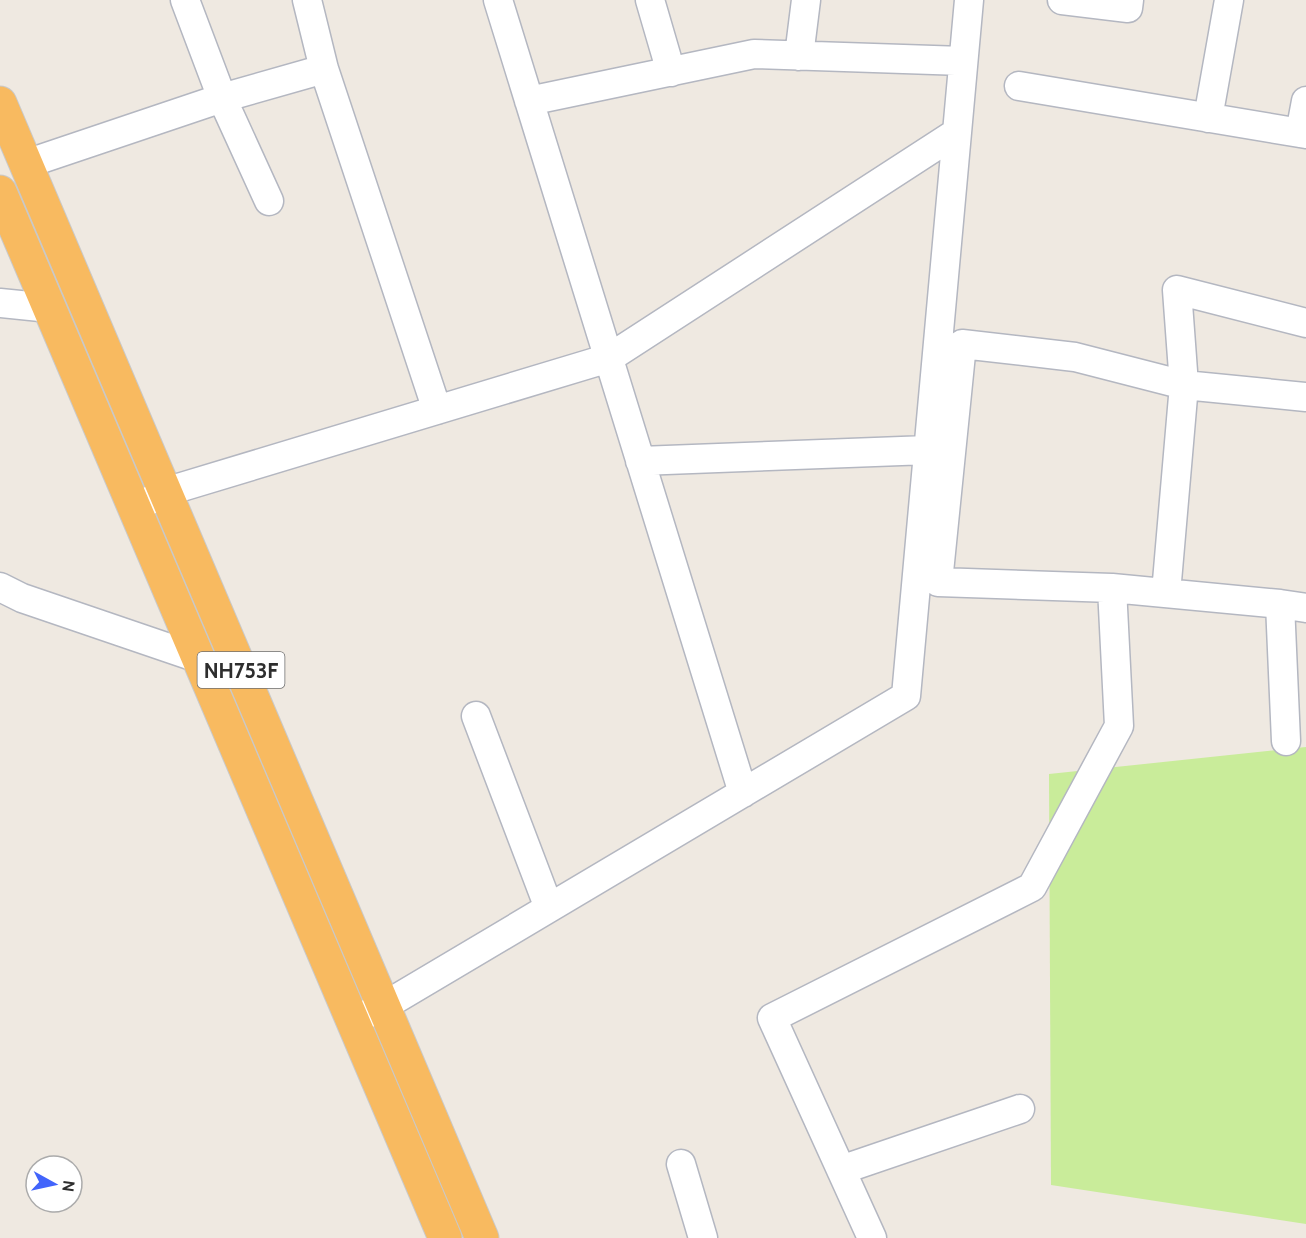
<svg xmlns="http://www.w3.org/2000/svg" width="1306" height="1238" font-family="Cabin,sans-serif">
<rect width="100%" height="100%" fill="#efe9e1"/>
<path fill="#c9ec9a" d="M1306 747V1224L1051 1185 1049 774Z"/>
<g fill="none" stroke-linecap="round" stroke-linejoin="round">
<g stroke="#b4b7c1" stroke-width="31">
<path id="minor" d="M185 0 222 98 269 201
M307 0 324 69 437 410
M498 0 743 793
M650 0 671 72
M1062 0 1128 8 1129 0
M799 56 806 0
M1019 86 1306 134
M529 101 754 54 963 61
M1208 118 1229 0
M1300 133 1306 101
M26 164 222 98 324 69
M0 303 50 308
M640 461 928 450
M145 503 165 492 609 358 956 133
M0 587 22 598 198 658
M1112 588 938 582 962 344 1075 357 1184 385 1306 397
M1166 593 1184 385 1177 290 1306 323
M1280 604 1286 741
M476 716 549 908
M352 1021 384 1006 906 696 969 0
M681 1164 703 1238
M841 1170 1020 1109
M872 1238 772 1018 1032 887 1119 726 1112 588 1280 604 1306 608"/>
</g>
<g stroke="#c9c9c9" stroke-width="35">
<path id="trunk" d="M0 103 482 1238
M0 192 445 1238"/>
</g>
<use href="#minor" stroke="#fff" stroke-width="28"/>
<use href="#trunk" stroke="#f8ba60" stroke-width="33"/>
</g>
<g text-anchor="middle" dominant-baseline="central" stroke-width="5" stroke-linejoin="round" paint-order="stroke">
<rect fill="#fff" stroke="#6d6d6d" stroke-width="1.5" x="197.5" y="652" width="87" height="36" rx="4.5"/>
<g font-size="21" font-weight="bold" fill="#2e2e2e">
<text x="241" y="670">NH753F</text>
</g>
</g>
<g transform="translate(54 1184) rotate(98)"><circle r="28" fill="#ffffff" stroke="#ababab" stroke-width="1.5"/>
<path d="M0-4.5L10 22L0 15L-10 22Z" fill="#4264fb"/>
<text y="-9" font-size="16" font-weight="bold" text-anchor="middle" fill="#2e2e2e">N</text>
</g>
</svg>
